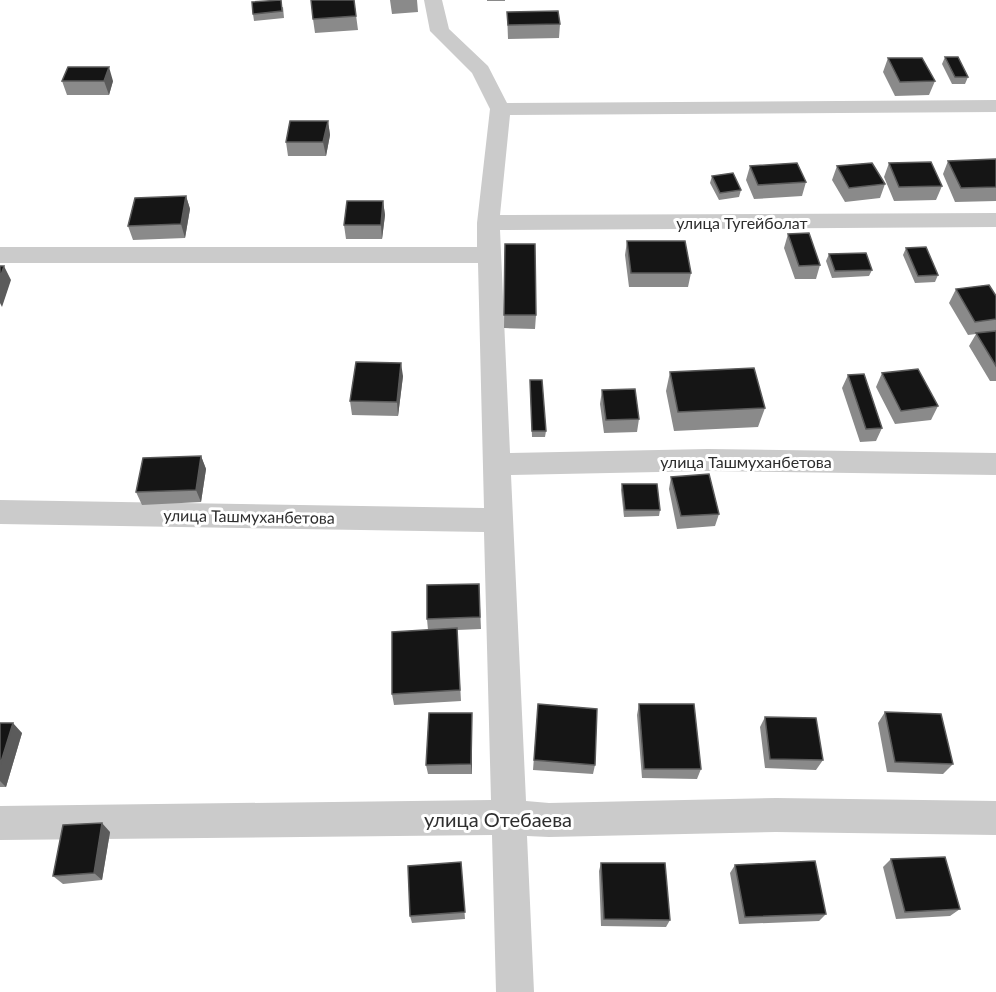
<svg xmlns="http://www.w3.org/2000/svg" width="996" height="992" font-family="Lato,sans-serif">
<rect width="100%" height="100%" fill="#fff"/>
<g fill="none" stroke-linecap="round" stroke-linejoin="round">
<path fill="#cbcbcb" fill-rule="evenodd" d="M424 0H442L449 29 488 66 507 103 996 100V112L510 115 500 215 996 213V227L500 230 510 453 708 449 996 453V475L708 471 511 475 526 801 549 803 776 798 996 801V835L776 832 549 837 527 836 534 992H496L492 835 0 840V806L491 800 484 532 0 524V500L484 508 478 263H0V247H477V223L490 109 472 73 430 31Z"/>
</g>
<path fill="#8a8a8a" d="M354 0 358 30 315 33 313 19Z
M390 0H417L418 12 392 14Z
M487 0H505V1H487Z
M283 7 284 18 254 21 253 14Z
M507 12 560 24 559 38 508 39Z
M945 57 968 77 965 84H952L942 64Z
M888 58 935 81 929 95 895 96 883 72Z
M62 81H113L109 95H67Z
M328 121 330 135 326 156H288L286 142Z
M996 159V201L955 202 943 174 948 161Z
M889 163 942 186 936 200 894 201 884 177Z
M750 166 806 182 802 196 754 199 746 180Z
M837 166 885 184 880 198 845 202 832 180Z
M712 176 741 190 739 197 719 200 710 183Z
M186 196 190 209 185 238 133 240 128 226Z
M383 201 385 215 382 239H346L344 225Z
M788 234 820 265 816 279H795L784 248Z
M627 241 691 273 688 287H629L625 255Z
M505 244 536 315 535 329 504 328Z
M906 248 938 275 935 282 915 283 903 255Z
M829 254 872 270 869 276 832 278 826 261Z
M956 289 996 296V381H990L969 346 976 334 968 335 949 303Z
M670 372 765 408 758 427 674 431 666 391Z
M882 373 938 406 931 420 895 424 876 387Z
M848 375 882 428 876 441 860 442 842 388Z
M403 376 398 416 352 415 350 401Z
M530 380 546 431 545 437H532Z
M602 390 639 419 637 432 604 433 600 404Z
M201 456 206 469 201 502 142 505 136 492Z
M671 477 719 514 715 526 677 529 669 489Z
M622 484 660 510 659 516 624 517 621 490Z
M479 584 481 629 457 630 461 701 394 705 392 694 428 630 427 619Z
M538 704 595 765 593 774 533 770Z
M639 704 701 769 697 779 642 778 637 715Z
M885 712 953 764 943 774 887 772 878 723Z
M765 717 823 760 816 770 765 768 760 727Z
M0 723 22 733 6 787H0Z
M472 723V774H428L426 765Z
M110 832 102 880 63 884 53 876Z
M891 859 960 909 950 916 896 919 883 867Z
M461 862 465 919 412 923 410 916Z
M601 863 670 920 666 927 601 926 599 871Z
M735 865 826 914 819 921 739 924 730 873Z"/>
<path fill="#5b5b5b" d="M109 67 113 81 109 95 104 81Z
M328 121 330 135 326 156 323 142Z
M186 196 190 209 185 238 181 224Z
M383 201 385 215 382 239 381 225Z
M4 266 11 280 2 307 0 303V278Z
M401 363 403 376 398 416 397 402Z
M201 456 206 469 201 502 196 490Z
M472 713V774L471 764Z
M13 723 22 733 6 787 0 781V765Z
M102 823 110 832 102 880 94 873Z"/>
<path fill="#151515" stroke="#5b5b5b" stroke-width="1.5" d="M281 0 282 11 253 14 252 2Z
M311 0H354L356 16 313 19Z
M558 11 560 24 508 25 507 12Z
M945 57H958L968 77H955Z
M888 58H922L935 81 900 82Z
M68 67H109L104 81H62Z
M290 121H328L323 142H286Z
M996 159V187L961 188 948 161Z
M931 162 942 186 899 187 889 163Z
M797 163 806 182 758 185 750 166Z
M872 163 885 184 849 188 837 166Z
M733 173 741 190 720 193 712 176Z
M186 196 181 224 128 226 135 198Z
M347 201H383L381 225H344Z
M809 233 820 265 799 266 788 234Z
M627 241H685L691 273H631Z
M505 244H535L536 315H504Z
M926 247 938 275 918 276 906 248Z
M866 253 872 270 835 271 829 254Z
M0 266H4L0 278Z
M989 285 996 296V319L975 322 956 289Z
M996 331V366L976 333Z
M356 362 401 363 397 402 350 401Z
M754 368 765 408 678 412 670 372Z
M918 369 938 406 901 411 882 373Z
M864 374 882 428 866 429 848 375Z
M530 380H542L546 431H532Z
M635 389 639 419 606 420 602 390Z
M201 456 196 490 136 492 143 458Z
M709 474 719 514 681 516 671 477Z
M622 484H657L660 510H625Z
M479 584 480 617 427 619V585Z
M457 628 460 690 392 694V632Z
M538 704 597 709 595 765 534 760Z
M639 704H694L701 769H644Z
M885 712 941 714 953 764 895 762Z
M429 713H472L471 764 426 765Z
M765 717 816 718 823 760 770 759Z
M0 723H13L0 765Z
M102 823 94 873 53 876 63 825Z
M945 857 960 909 905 912 891 859Z
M815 861 826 914 745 917 735 865Z
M461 862 465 912 410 916 408 866Z
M601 863H665L670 920 604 919Z"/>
<g text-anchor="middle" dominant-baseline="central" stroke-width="6" stroke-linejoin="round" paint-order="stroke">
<g font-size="16" fill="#2e2e2e" stroke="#fff">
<text x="742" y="222">улица Тугейболат</text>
<text x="746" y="461">улица Ташмуханбетова</text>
<text transform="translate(249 516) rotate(1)">улица Ташмуханбетова</text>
</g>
<g font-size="20" fill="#2e2e2e" stroke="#fff">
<text x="498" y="819">улица Отебаева</text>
</g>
</g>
</svg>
